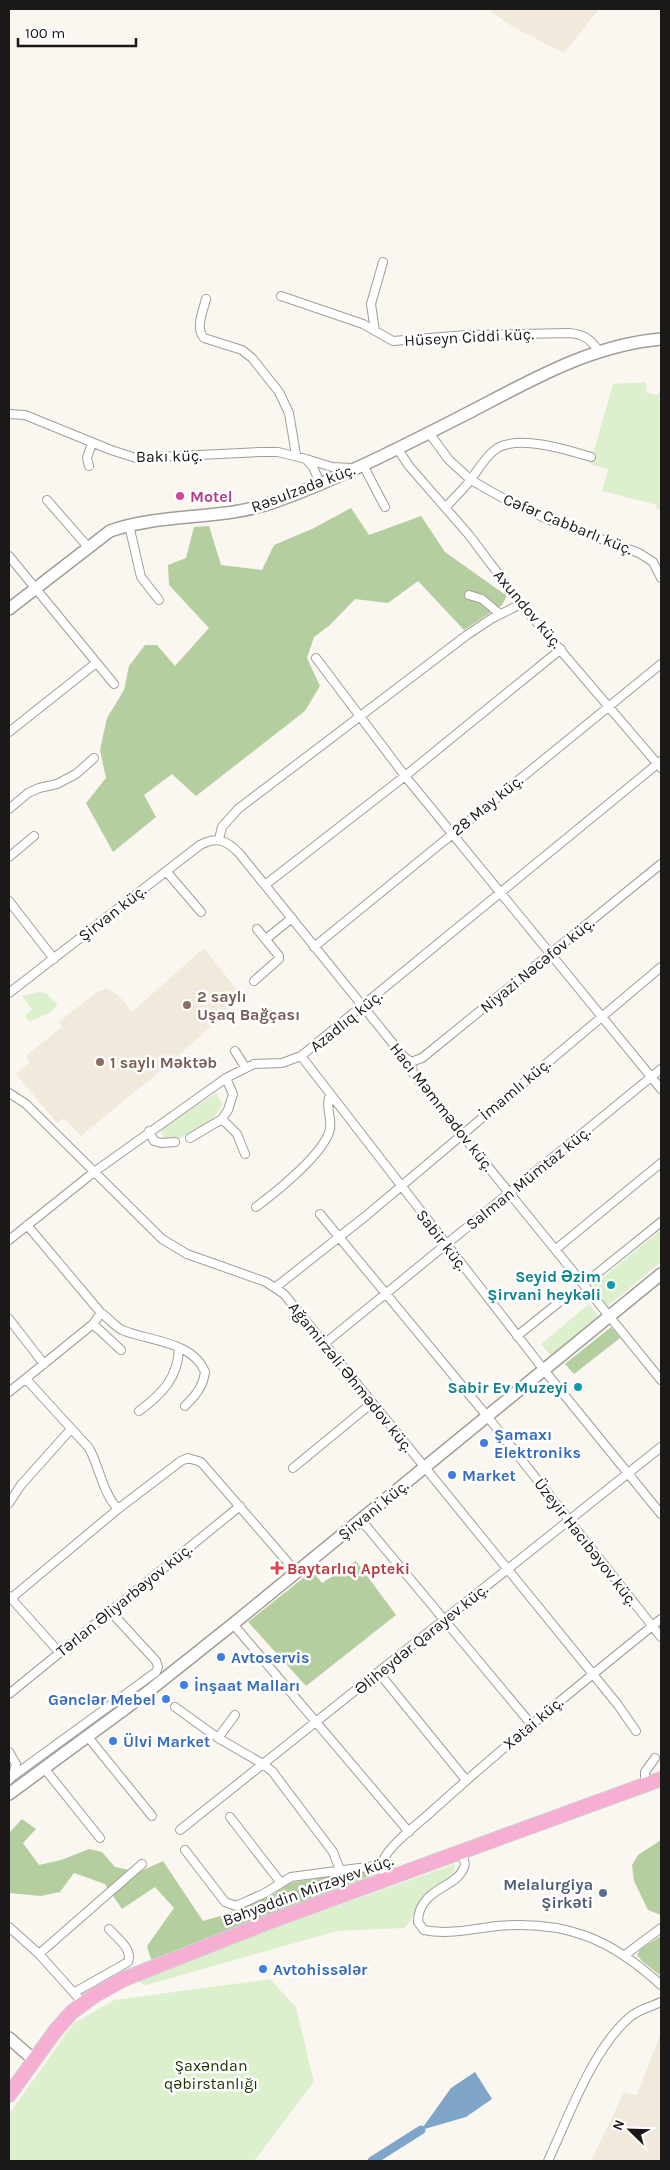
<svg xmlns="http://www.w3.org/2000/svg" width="670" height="2170" font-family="Karla,sans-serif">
<rect width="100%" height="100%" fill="#faf6f0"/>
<path fill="#f0e9dc" d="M487 9H599L564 53 515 28Z
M204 948 243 998 170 1063 81 1136 64 1118 57 1123 16 1074 30 1062 26 1056 62 1027 59 1022 97 992 105 989 112 991 119 996 132 1012Z
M661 2032V2161H591L624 2092 637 2095Z"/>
<path fill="#ddf0cd" d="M646 382 647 393 657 395 661 391V510L656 508 657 505 602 491 608 469 590 464 613 384Z
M39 992 46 993 58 1005 49 1013 29 1022 25 1016 32 1009 22 996Z
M216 1093 223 1104 213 1119 206 1124 179 1139 163 1138 160 1129Z
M661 1230V1262L608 1306 592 1286Z
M589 1304 599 1316 551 1356 541 1344Z
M455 1864 454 1873 426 1894 409 1923 404 1928 337 1931 146 1985 141 1984 138 1981 264 1932Z
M270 1979 296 2007 314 2082 254 2161H9V2114L73 2024 114 2000Z"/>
<path fill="#b5cea0" d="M351 508 369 535 421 516 445 552 507 596 502 605 464 630 418 581 388 603 355 599 330 625 314 637 307 658 320 686 305 711 196 796 172 774 144 795 156 817 113 852 86 803 106 778 100 750 107 718 124 690 129 666 145 645H157L175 666 209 628 169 585 168 565 186 558 194 527 209 526 221 565 262 570 274 545 312 529Z
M611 1327 620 1338 574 1374 565 1364Z
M356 1561 396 1615 306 1686 248 1622 312 1571 322 1583Z
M22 1819 36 1829 23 1843 39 1865 61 1860 89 1849 102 1852 115 1867 139 1872 163 1861 203 1921 227 1914 274 1894 290 1883 375 1868V1874L151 1960 147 1946 174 1908 155 1887 122 1909 105 1884 74 1873 60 1892 41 1896 9 1893V1833Z
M661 1840V1915L648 1910 634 1881 632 1865 638 1855Z
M661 1936V1976L642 1961 637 1955 641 1949Z"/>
<path fill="#7fa5c9" d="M475 2072 492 2099 466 2117 421 2130 451 2088Z"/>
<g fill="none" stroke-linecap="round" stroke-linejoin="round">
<path stroke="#7fa5c9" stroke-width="9" d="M372 2161 421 2130"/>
<g stroke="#a19e98" stroke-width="10">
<path id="street" d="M281 296 363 324 393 341 466 335 568 333C584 334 589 338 599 351
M206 299C203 311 195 328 204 338L242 350 252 358 279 392 289 413 296 455
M375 331 371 304 383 262
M9 414 25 415 111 450 136 458 260 452H278L306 459
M429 433 449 460 471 480 508 501 547 519 639 553 653 562 661 578
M397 448 409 466 469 535 521 604 661 768
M363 465 385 507
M89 466 87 458 92 443
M320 483 313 467 306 459 332 467 352 468
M47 500 88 547
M446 507C454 498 464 489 472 478 479 468 486 456 496 449 518 434 568 450 591 457
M129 525 141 577 159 600
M9 556 114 684
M469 595 482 599 500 614
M316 658 405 776 661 1089
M9 732 96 663
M9 809 28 793 39 788 57 784 76 774 94 758
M219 839 222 827 238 809 467 635 491 619 521 604
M9 857 34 836
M166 871 201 912
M265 885 405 776 561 649
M9 901 54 959
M266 939 292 918
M314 947 661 664
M254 981 279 959V956L257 929
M9 993 200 845C217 836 226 840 239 853L403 1056 411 1062 413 1073 425 1089 661 1380
M235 1051 245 1067
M301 1056 544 1370 661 1514
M411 1062 422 1058 661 864
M226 1078 233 1094 228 1110 222 1119 237 1134 245 1154
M9 1093 26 1104 162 1239 187 1254 266 1282 284 1294 618 1705 636 1731
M149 1131 154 1141 161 1143 175 1142
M190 1138 222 1119
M256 1207C276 1192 325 1153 330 1129 332 1118 325 1105 330 1095
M320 1214 487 1416 661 1637
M27 1225 101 1313C109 1318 114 1326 122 1330 148 1341 193 1341 205 1372 203 1387 195 1396 185 1406
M9 1240 94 1172 226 1078 254 1064 282 1063 301 1056 661 761
M556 1249 661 1163
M584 1284 661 1222
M276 1287 367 1215 661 967
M9 1319 44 1364
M93 1324 121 1350
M517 1336 558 1303
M324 1344 661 1069
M26 1379 89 1448C100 1468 102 1492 118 1509
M9 1392 93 1324 101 1313
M139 1411C162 1394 178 1378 179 1348
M293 1468 372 1403
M9 1503 21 1485 71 1429
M361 1520 531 1724
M9 1596 59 1652
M9 1600 118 1509 181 1461 188 1458 201 1462 297 1573
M233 1624 409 1832
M379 1673 466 1780
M9 1694 240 1506
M175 1707 218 1738 263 1764 272 1771 333 1852 340 1870
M88 1737 152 1816
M218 1738 235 1715
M9 1752 16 1764 13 1776 9 1780
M44 1768 100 1838
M13 1776 156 1672 158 1667 156 1661 110 1611
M645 1785V1772L655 1758
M230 1817 281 1883
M180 1830 661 1447
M185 1850 225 1902 236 1906 265 1893 291 1877 382 1865
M461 1852C463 1857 466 1863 464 1867 458 1888 418 1888 418 1922L424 1930C447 1935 474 1929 497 1926 566 1920 611 1939 661 1985
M386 1879C384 1874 380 1867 383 1861 389 1845 418 1824 431 1812 505 1745 583 1682 661 1619
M9 1927 39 1954 83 2003
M39 1954 142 1864
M625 1955 661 1928
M75 1992 128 1962C133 1949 117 1938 109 1929
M548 2161C568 2118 593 2048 630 2017 639 2009 651 2007 661 2002"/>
</g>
<g stroke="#a19e98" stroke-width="14">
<path id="secondary" d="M9 609 110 531C164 512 224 521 277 501 344 477 409 443 472 411 533 379 592 345 661 339
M9 1794 145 1694 233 1624 661 1274
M9 2038 34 2060"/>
</g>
<g stroke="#d1d1d1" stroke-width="16">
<path id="highway" d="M9 2095 56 2030 72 2012 95 1995 124 1979 266 1923 661 1779"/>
</g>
<use href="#street" stroke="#fff" stroke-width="8"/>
<use href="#secondary" stroke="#fff" stroke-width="11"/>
<use href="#highway" stroke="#f6afd2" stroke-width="14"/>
</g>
<circle fill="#d1479c" stroke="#fff" stroke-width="2" cx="180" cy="496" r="5"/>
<g fill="#8d6e63" stroke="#fff" stroke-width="2">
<circle cx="187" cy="1005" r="5"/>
<circle cx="100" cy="1062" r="5"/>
</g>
<g fill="#0f9aa8" stroke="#fff" stroke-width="2">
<circle cx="611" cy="1285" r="5"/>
<circle cx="578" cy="1387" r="5"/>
</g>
<g fill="#3f7fe0" stroke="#fff" stroke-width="2">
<circle cx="484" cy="1443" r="5"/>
<circle cx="452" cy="1475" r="5"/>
<circle cx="221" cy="1657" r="5"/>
<circle cx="184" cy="1685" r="5"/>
<circle cx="166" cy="1699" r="5"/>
<circle cx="113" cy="1741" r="5"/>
<circle cx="263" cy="1969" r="5"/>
</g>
<path fill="#e0444e" stroke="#fff" stroke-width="2" d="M274.5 1560.5h5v5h5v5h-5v5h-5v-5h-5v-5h5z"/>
<circle fill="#5c6f8a" stroke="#fff" stroke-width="2" cx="603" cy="1893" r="5"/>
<g text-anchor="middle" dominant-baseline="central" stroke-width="5" stroke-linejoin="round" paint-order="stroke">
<g font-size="16" fill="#1a1917" stroke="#fff">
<text transform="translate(469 337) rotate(-3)">Hüseyn Ciddi küç.</text>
<text transform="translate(169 456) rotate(-1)">Bakı küç.</text>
<text transform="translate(303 488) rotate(-21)">Rəsulzadə küç.</text>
<text transform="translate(568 524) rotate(22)">Cəfər Cabbarlı küç.</text>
<text transform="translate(528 609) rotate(50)">Axundov küç.</text>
<text transform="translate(487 805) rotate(-39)">28 May küç.</text>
<text transform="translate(112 913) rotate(-38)">Şirvan küç.</text>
<text transform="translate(537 965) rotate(-39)">Niyazi Nəcəfov küç.</text>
<text transform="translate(346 1021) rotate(-39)">Azadlıq küç.</text>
<text transform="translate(515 1089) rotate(-40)">İmamlı küç.</text>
<text transform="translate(442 1107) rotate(52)">Hacı Məmmədov küç.</text>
<text transform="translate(528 1178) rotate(-39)">Salman Mümtaz küç.</text>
<text transform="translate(442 1240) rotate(52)">Sabir küç.</text>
<text transform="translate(351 1377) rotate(51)">Ağamirzəli Əhmədov küç.</text>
<text transform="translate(373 1510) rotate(-39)">Şirvani küç.</text>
<text transform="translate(586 1542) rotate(52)">Üzeyir Hacıbəyov küç.</text>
<text transform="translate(124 1600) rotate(-39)">Tərlan Əliyarbəyov küç.</text>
<text transform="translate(421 1639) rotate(-39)">Əliheydər Qarayev küç.</text>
<text transform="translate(533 1723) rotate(-40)">Xətai küç.</text>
<text transform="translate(308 1890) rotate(-20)">Bəhyəddin Mirzəyev küç.</text>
</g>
<g font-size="16" font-weight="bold" fill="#b23c85" stroke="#fff" text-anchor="start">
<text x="190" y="496">Motel</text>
</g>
<g font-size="16" font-weight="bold" fill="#785e54" stroke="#fff" text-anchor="start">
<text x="197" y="996">2 saylı<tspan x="197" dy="18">Uşaq Bağçası</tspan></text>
<text x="110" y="1062">1 saylı Məktəb</text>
</g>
<g font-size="16" font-weight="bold" fill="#0d838f" stroke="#fff" text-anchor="end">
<text x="601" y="1276">Seyid Əzim<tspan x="601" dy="18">Şirvani heykəli</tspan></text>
<text x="568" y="1387">Sabir Ev Muzeyi</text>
</g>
<g font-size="16" font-weight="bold" fill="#366cbe" stroke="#fff" text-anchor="start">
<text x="494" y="1434">Şamaxı<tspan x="494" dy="18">Elektroniks</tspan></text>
<text x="462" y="1475">Market</text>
<text x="231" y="1657">Avtoservis</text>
<text x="194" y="1685">İnşaat Malları</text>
<text x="156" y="1699" text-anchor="end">Gənclər Mebel</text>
<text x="123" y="1741">Ülvi Market</text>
<text x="273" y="1969">Avtohissələr</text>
</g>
<g font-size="16" font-weight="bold" fill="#be3a42" stroke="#fff" text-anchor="start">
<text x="287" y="1568">Baytarlıq Apteki</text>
</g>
<g font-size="16" font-weight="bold" fill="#4e5e75" stroke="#fff" text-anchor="end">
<text x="593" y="1884">Melalurgiya<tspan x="593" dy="18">Şirkəti</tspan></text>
</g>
<g font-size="16" fill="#1f3503" stroke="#fff">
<text x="211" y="2065">Şaxəndan<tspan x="211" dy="18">qəbirstanlığı</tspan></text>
</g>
</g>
<rect width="670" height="2170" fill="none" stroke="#1a1917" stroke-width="20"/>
<g transform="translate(630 2130) rotate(293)" stroke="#ffffff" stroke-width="4" paint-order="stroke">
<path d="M0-4L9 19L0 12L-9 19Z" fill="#1a1917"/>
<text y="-8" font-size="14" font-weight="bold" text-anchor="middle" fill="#1a1917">N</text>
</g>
<path d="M18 38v8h118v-8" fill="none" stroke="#1a1917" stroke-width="2.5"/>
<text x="25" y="38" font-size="15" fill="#1a1917" stroke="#ffffff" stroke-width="4" paint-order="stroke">100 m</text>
</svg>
